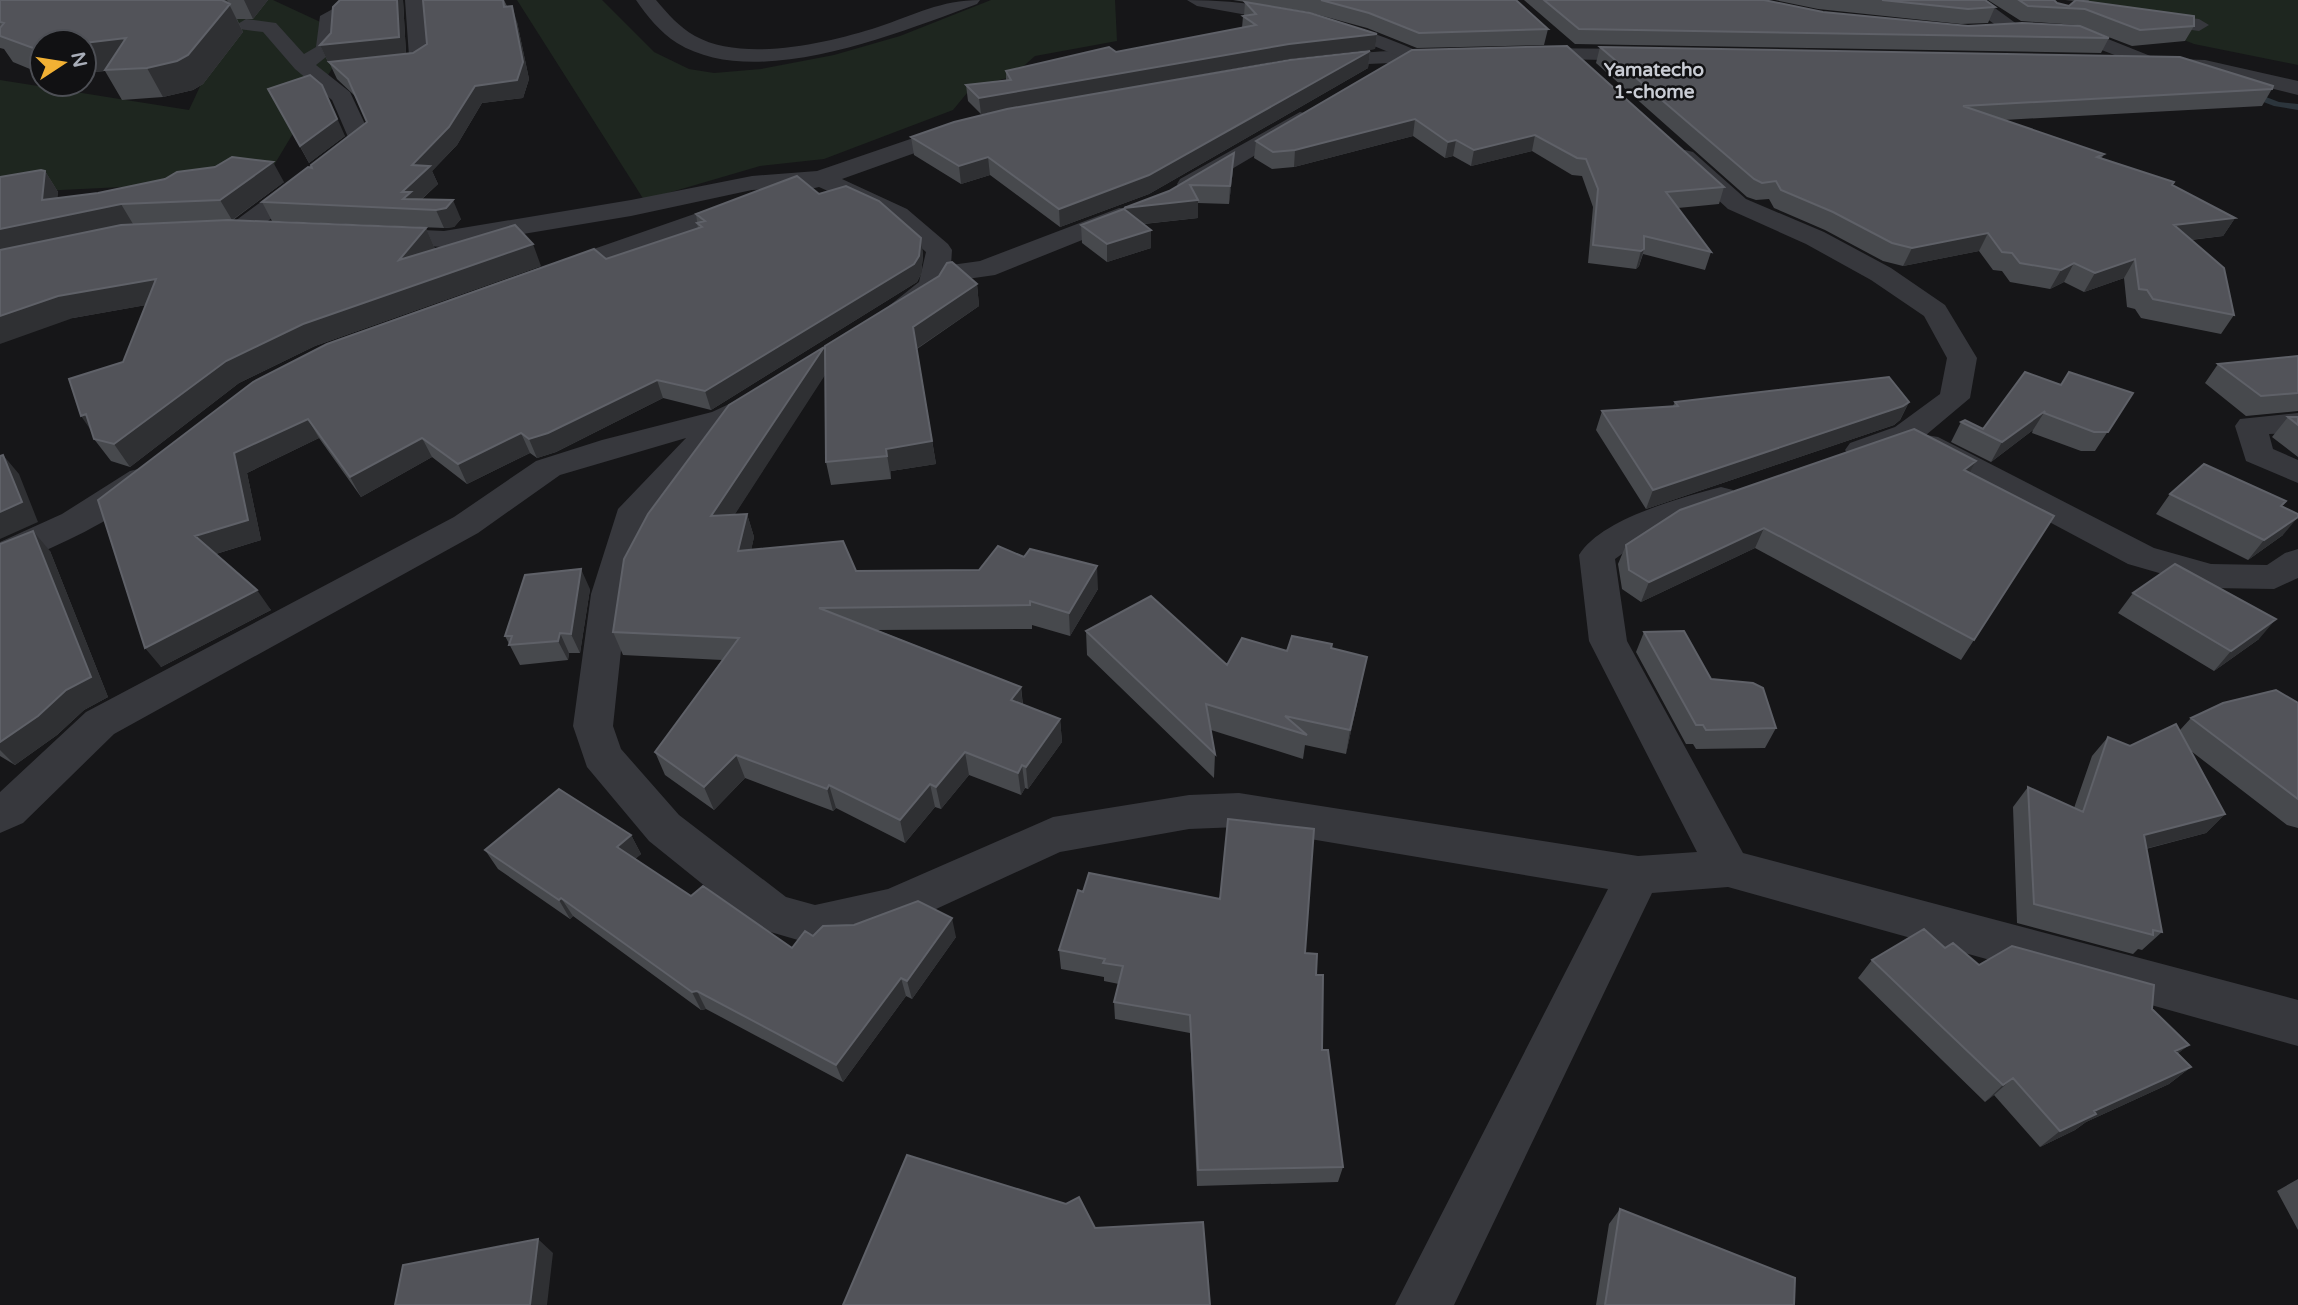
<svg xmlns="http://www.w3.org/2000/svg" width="2298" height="1305" font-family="'Varela Round',sans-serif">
<rect width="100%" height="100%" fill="#161618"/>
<path fill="#1e261f" d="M215 0H273L329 26 339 57 265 180 20 192 0 185V80L189 110 231 20Z
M517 0H602L654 52 689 69 714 73 761 69 834 55 900 36 991 0H1115L1117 41 1035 56 1011 77 984 84 967 93 953 110 824 159 760 166 644 200Z
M2082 0H2298V65L2194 44Z"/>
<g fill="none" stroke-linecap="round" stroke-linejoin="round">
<path fill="#2c353c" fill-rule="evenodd" d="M2248 90 2279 102 2298 104V110L2274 106 2245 95V91Z"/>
<path fill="#37383d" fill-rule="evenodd" d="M405 0H425L431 61 420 67 371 70 367 66 371 62 409 56Z
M1961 0H1984L2025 30 2022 34H2008Z
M340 5 350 11 337 22 336 49 316 65 350 92 372 139 249 236H231L227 230 231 224 348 137 332 100 295 69 263 32 239 29 236 25 246 19 276 23 304 54 316 47 320 16Z
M2141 12 2199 19 2209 25 2199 31 2134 22 2131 18Z
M2056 26 2083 29 2158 59 2162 63 2151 69 2073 39 2049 36 2046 32Z
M1522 48 1650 49 1660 55 1650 61 1515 58 1512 54Z
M1451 50 1458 52 1461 56 1458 60 1368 64 1316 71 1305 65C1316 50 1428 50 1451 50Z
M2180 59 2205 60 2298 81V95L2205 72 2173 69 2169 65Z
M1300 112 1308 114 1311 119 1308 124 1198 189H1180L1177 184 1180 179Z
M960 122 968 124 972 129 968 134 842 179 907 209 948 244 952 250 951 265 980 261 1119 208H1137L1141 213 1137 218 995 275 946 282 928 303 899 318 889 315 885 309 919 282 926 252 889 219 819 187 806 190 797 187 752 190 631 216 444 247 380 244 371 242 367 236 371 230 380 228 444 231 631 200 752 176 817 171Z
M1685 150 1693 152 1746 199 1824 232 1891 268 1945 305 1977 358 1970 398 1926 435 1938 437 2154 548 2211 564 2267 565 2285 553 2298 549V578L2274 589 2211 588 2128 564 1916 451 1912 443 1861 460 1850 457 1845 450 1850 443 1895 427 1940 394 1947 358 1924 316 1871 280 1806 244 1728 209 1677 162 1673 157 1677 152Z
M746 196 755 199 759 204 755 209 562 279H542L538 273 542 267Z
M744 397 755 399 760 406 734 426 651 513 627 594 613 726 621 749 679 815 786 897 815 905 888 889 1053 817 1189 795 1239 793 1638 856 1697 852 1589 641 1579 555C1602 518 1681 498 1721 487L1733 490 1738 498 1733 506 1647 536 1615 559 1627 641 1743 853 2298 1000V1046L1728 887 1652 893 1454 1305H1395L1608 889 1239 827 1189 829 1060 852 910 921 815 945 757 928 649 841 587 767 573 726 591 594 618 509 686 438 560 475 478 533 114 734 23 823 0 833V792L86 712 454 517 536 461 602 440 712 412Z
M2298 413V433L2269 434 2273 449 2298 460V483L2246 461 2235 426 2240 419Z
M142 468 154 471 159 478C136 512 40 556 0 567V542L62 514 130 471Z"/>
<path fill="#37383d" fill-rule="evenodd" d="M636 0H656C668 14 679 27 695 36 744 63 828 43 878 27 914 15 941 0 980 0L977 4C898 33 756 92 677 43 660 32 647 16 636 0Z
M1187 0C1268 0 1349 20 1422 53L1425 57 1415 63 1374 46 1309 26 1197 6Z"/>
</g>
<path fill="#47494d" d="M0 0H268L253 19H237L243 32 203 84 193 90 163 97 122 100 105 71 84 73V42H42V74L13 62 4 49 0 48Z
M403 0 406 54 413 53 504 0 507 6 517 22 529 79 523 98 482 103 457 145 432 171 438 184 421 200 461 219 454 227 444 228 272 221 262 202 312 168 367 122 355 96 337 79 329 62 344 60 328 62 320 45Z
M1233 0H1516L1548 29 1544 45 1417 48 1367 28 1308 12Z
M1524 0H1764L1823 12 1968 26 2109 38 2101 53 1575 44Z
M1775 0H1985L1995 7 1988 23 1961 24 1818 9Z
M1988 0H2054L2057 3 2069 6 2076 1 2065 0H2089L2088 2 2194 26 2185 41 2132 46 2077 25 2021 21Z
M1245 2 1377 34 1375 49 1288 59 1042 103 1370 51 1368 68 1149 194 1060 227 990 175 961 184 914 155 911 137 1005 110 981 114 968 101 966 85 1006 80V71L1116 52 1242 28 1243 16H1244Z
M1600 47 2272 89 2262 106 2004 120 2104 154 2101 159 2172 185 2235 218 2223 236 2191 240 2234 315 2221 334 2141 318 2135 309 2127 307 2124 278 2084 292 2064 282 2050 289 2010 282 2002 271 1993 270 1979 251 1903 266 1883 261 1825 230 1774 208 1769 199 1756 200 1747 197 1596 63Z
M1412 50 1724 187 1719 204 1678 208 1711 252 1705 270 1643 254 1639 266 1636 269 1588 263 1593 207 1582 176 1572 175 1532 151 1471 166 1453 156 1445 158 1413 136 1294 167 1272 169 1254 158 1256 141Z
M268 89 345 136 309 163Z
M1233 170 1229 204 1198 203V218L1144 224 1151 248 1107 262 1082 243 1081 225 1169 191Z
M45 171 58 192 57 198 284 182 233 220 426 228 435 249 541 266 315 346 239 383 130 467 111 461 94 439 146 305 73 318Z
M819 194 921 238 923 256 921 274 917 282 711 410 663 398 556 452 537 458 530 453 467 484 432 457 361 497 319 438 247 473 261 540 216 554 271 610 161 667 98 500 606 259 698 229 696 214Z
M977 284 979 306 917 349 936 464 891 471V479L831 485 826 462 825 374 734 515 747 514 754 537 751 550 856 571 1098 589 1070 636 1032 625V629L877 630 1021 687 1023 705 1060 719 1062 742 1028 789 1025 788 1021 795 969 775 941 809 935 807 905 843 836 808 833 811 745 778 714 810 665 775 655 752 722 660 623 655 613 632 825 352Z
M2298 356V411L2246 416 2205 383 2218 364Z
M2061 385 2133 393 2095 451H2081L2032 433 2033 430 1991 462 1951 442 1961 422 1983 429Z
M1675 402H1909L1900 420 1894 425 1646 509 1596 430 1602 411 1673 406Z
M2288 417H2298V457L2272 437Z
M1976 461 1969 473 1974 640 1961 660 1755 548 1641 602 1622 589 1618 564 1626 545Z
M2170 494 2282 506 2283 535 2248 560 2156 514Z
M0 544 50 551 108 697 84 710 57 735 15 765 0 756Z
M590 589 580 653H569L568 660 520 665 505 636Z
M2133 593 2259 639 2214 671 2118 613Z
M1086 631 1227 665 1287 651 1331 648 1367 657 1346 754 1305 745 1303 759 1211 730 1215 754 1214 778 1087 655Z
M1644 632 1711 679 1776 728 1765 748 1696 749 1693 744H1686L1636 652Z
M2298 703V828L2287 825 2191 751 2225 814 2206 833 2146 849 2162 932 2142 950 2138 949 2133 954 2017 923 2013 807 2028 787 2074 808 2092 756 2108 737 2130 746 2180 730 2191 718Z
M631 835 641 854 635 859 691 896 792 948 813 936 956 937 912 999 906 996 843 1082 706 1009 701 1010 573 916 570 919 498 869 485 850Z
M1945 948 1979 965 2152 1009 2189 1045 2178 1053 2191 1067 2169 1084 2086 1122 2075 1130 2040 1147 1994 1095 1985 1102 1858 978 1872 960Z
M1059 950 1305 953 1316 975 1322 1050 1343 1167 1338 1182 1197 1186 1190 1033 1115 1019 1114 1002 1119 984 1104 981V977L1061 969Z
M2298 1179V1230L2277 1191Z
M1620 1209 1794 1305H1596L1609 1224Z"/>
<path fill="#2f3033" d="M221 0H227L243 32 203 84 193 90 163 97 147 68Z
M244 0H268L253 19Z
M397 0H403L406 54 328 62 320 45Z
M512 6 517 22 529 79 523 98 482 103 457 145 432 171 438 184 416 204 407 208 402 192 412 165Z
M1377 34 1375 49 1288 59 981 114 979 98 1289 44Z
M126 38 105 71 84 73V43Z
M42 47V63L33 48Z
M1370 51 1368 68 1149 194 1060 227 1059 209Z
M330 102 345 136 309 163 300 146Z
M1415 119 1413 136 1294 167 1295 150Z
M1535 135 1532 151 1471 166 1474 150Z
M1456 140 1453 156 1445 158 1448 142Z
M1234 153 1233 170 1229 204 1230 186Z
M988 157 990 175 961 184 959 166Z
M273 162 284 182 232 220 220 200Z
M45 171 58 192 56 217 121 204 133 224 0 253V229L42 200Z
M453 200 461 219 454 227 444 228 436 210Z
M1198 200V218L1124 226V208Z
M2235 218 2223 236 2162 243 2174 225Z
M426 228 435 249 399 260Z
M1151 230V248L1107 262V244Z
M1988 233 1979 251 1903 266 1912 248Z
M921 238 923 256 921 274 917 282 711 410 705 391Z
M533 244 541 266 315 346 239 383 130 467 114 444 226 361 303 324Z
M1644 249 1639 266 1636 269 1641 251Z
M2135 259 2124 278 2084 292 2095 273Z
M2074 263 2064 282 2050 289 2061 270Z
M156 279 169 301 73 318 0 344V316L58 296Z
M977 284 979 306 916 349 913 327Z
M824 347 829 369 719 539 711 516Z
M657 380 663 398 556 452 537 458 529 439Z
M1909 402 1900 420 1894 425 1646 509 1653 490Z
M2045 411 2033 430 1991 462 2002 442Z
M86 414 97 439 81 416Z
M308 419 319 438 247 473 261 540 209 556 195 536 234 453Z
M521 433 530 453 467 484 458 464Z
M422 438 432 457 361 497 350 477Z
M932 441 936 464 891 471V479L886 449Z
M3 455 19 474 38 522 0 539V512Z
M1976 461 1965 481 1964 470Z
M747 514 754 537 746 574 738 551Z
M2298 517 2283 535 2248 560 2264 540Z
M1764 528 1755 548 1641 602 1649 582Z
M33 531 50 551 108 697 84 710 57 735 15 765 0 750V742Z
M1097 566 1098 589 1070 636 1069 613Z
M581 569 590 589 580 653 571 634Z
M257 590 271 610 161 667 145 648Z
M2276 619 2259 639 2214 671 2231 651Z
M560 633 569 653 568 660 558 641Z
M1367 657 1362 681 1346 754 1350 730Z
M1021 687 1023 710 1011 700Z
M1060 719 1062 742 1028 789 1026 767Z
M965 752 969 775 941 809 936 787Z
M736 755 745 778 714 810 704 787Z
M1022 765 1025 788 1021 795 1018 773Z
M930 784 935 807 905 843 900 820Z
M829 785 836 808 833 811 827 789Z
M2225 814 2206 833 2125 854 2144 835Z
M631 835 641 854 627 866 617 847Z
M561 898 573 916 570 919 559 900Z
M952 918 956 937 912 999 907 981Z
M901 978 906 996 843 1082 836 1065Z
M697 991 706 1009 701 1010 692 992Z
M2189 1045 2167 1062 2175 1051Z
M2191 1067 2169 1084 2086 1122 2075 1130 2040 1147 2060 1131 2094 1111Z
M2013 1078 1994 1095 1985 1102 2003 1085Z
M538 1239 553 1253 547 1305H530Z"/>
<path fill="#525359" stroke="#5f6168" stroke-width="2" d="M0 0H222L230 4 188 55 177 61 147 68 105 70 126 38 84 43 42 42V47L33 48 0 36V28L4 23 0 22Z
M340 0H397L399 37 320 45 331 33 333 7Z
M423 0H503L504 7 512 6 523 62 517 80 475 86 449 127 412 165 430 166 402 192H411L403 199 453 200 446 208 436 210 262 202 308 167 312 168 311 165 367 122 348 79 329 62 413 53 427 44Z
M1321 0H1516L1548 29 1419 33 1369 13Z
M1544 0H1764L1823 12 1968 26 2022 23 2080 26 2109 38 1579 29Z
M1882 0H1985L1995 7 1968 9Z
M2019 0H2054L2057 3 2069 6 2076 0 2194 16V26L2140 30 2085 9 2028 6Z
M1245 2 1310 13 1377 34 1289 44 979 98 966 85 1011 80 1006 71 1109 47 1116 52 1256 25 1243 16 1256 14Z
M1567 46 1724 187 1666 192 1711 252 1644 236V249L1641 251 1593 245 1598 189 1586 159 1577 158 1535 135 1474 150 1456 140 1448 142 1415 119 1295 150 1273 152 1256 141 1412 50Z
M1600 47 2180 57 2273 86 2272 89 1963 106 2104 154 2097 157 2174 182 2172 185 2235 218 2174 225 2224 268 2234 315 2153 299 2147 290 2139 289 2135 259 2095 273 2074 263 2061 270 2020 263 2012 253 2002 252 1988 233 1912 248 1892 243 1833 212 1781 190 1776 181 1762 183 1754 179Z
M1370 51 1149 175 1059 209 988 157 959 166 911 137 954 122 1007 109 1290 60Z
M310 75 322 85 337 119 300 146 268 89Z
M1234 153 1230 186 1190 185 1198 200 1124 208 1169 191Z
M232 157 273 162 220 200 121 204 0 229V177L41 170 45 171 42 200 98 193 165 179 177 172 215 167Z
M797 176 819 194 846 186 879 201 921 238 919 256 914 264 705 391 657 380 548 433 529 439 521 433 458 464 422 438 350 477 308 419 234 453 248 520 195 536 257 590 145 648 98 500 253 382 327 344 594 249 606 259 702 227 697 223 705 221 696 214Z
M1124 209 1151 230 1107 244 1081 225Z
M228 220 426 228 399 260 515 225 533 244 303 324 226 361 114 444 94 439 86 414 81 416 69 379 123 362 156 279 58 296 0 316V250L121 225Z
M952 262 977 284 913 327 932 441 886 449 887 456 826 462 825 346 939 276 947 263Z
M824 347 711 516 747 514 738 551 843 541 856 571 979 570 998 546 1024 557 1030 549 1097 566 1069 613 1030 601V605L819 608 1021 687 1011 700 1060 719 1026 767 1022 765 1018 773 965 752 936 787 930 784 900 820 829 785 827 789 736 755 704 787 655 752 739 638 613 632 624 559 648 514 729 405Z
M2298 356V393L2261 396 2218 364Z
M2025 372 2061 385 2069 372 2133 393 2108 432H2094L2044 413 2045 411 2002 442 1961 422 1965 420 1983 429Z
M1889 377 1909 402 1903 406 1653 490 1602 411 1678 406 1675 402Z
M2288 417H2298V425Z
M1914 429 1976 461 1964 470 2054 516 1974 640 1764 528 1649 582 1629 570 1626 545 1680 510Z
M3 455 22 502 0 512V456Z
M2204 464 2286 501 2281 506 2298 514V517L2264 540 2170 494Z
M33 531 91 677 66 690 38 716 0 742V544Z
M2175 564 2276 619 2231 651 2133 593Z
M581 569 571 634 560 633 558 641 509 645 512 636H505L525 575Z
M1151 596 1227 665 1242 638 1287 651 1292 636 1332 644 1331 648 1367 657 1350 730 1285 716 1307 735 1206 704 1215 754 1086 631Z
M1684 631 1711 679 1753 683 1763 688 1776 728 1706 730 1703 725H1696L1644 632Z
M2276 690 2298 703V799L2191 718 2223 703Z
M2176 724 2225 814 2144 835 2162 932 2153 930V935L2034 904 2028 787 2083 812 2108 737 2130 746Z
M559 789 631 835 617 847 691 896 703 886 792 948 805 931 813 936 823 926 854 925 918 901 952 918 907 981 901 978 836 1065 697 991 692 992 561 898 559 900 485 850Z
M1228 819 1314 829 1305 953 1317 954 1316 975H1323L1322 1050H1328L1343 1167 1198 1170 1190 1015 1114 1002 1123 966 1103 963 1105 959 1059 950 1078 890 1083 892 1089 873 1220 899Z
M1924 929 1945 948 1953 943 1979 965 2012 946 2154 985 2152 1009 2189 1045 2175 1051 2191 1067 2094 1111 2096 1114 2060 1131 2013 1078 2003 1085 1872 960Z
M907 1155 1066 1204 1079 1197 1095 1228 1203 1222 1210 1305H843Z
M1620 1209 1795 1278 1794 1305H1605Z
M538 1239 530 1305H395L403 1265Z"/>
<g text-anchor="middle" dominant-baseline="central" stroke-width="5" stroke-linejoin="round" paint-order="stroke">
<g font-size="19" font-weight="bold" fill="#c9ccd4" stroke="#111113">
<text x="1654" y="70">Yamatecho<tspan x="1654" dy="22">1-chome</tspan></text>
</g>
</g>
<g transform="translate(63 63) rotate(78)"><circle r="33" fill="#111113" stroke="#4d4f55" stroke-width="2"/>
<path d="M0-5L12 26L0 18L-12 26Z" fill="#f2b134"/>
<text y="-10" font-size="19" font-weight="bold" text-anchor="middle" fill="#a8adb8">N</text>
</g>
</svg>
